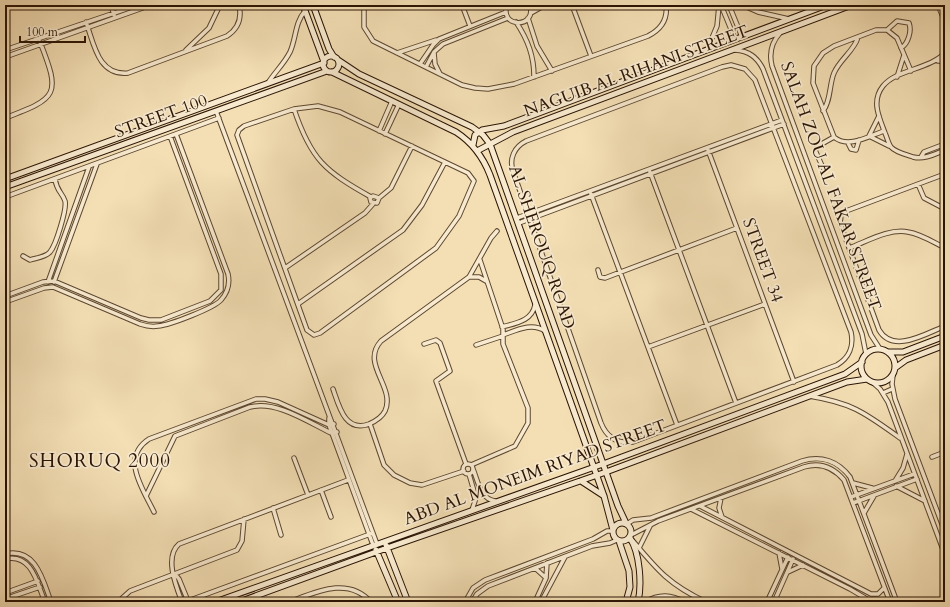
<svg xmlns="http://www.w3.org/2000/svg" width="950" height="607" font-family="Cardo,serif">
<rect width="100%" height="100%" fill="#f4dfb5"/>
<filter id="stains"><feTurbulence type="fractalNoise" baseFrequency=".005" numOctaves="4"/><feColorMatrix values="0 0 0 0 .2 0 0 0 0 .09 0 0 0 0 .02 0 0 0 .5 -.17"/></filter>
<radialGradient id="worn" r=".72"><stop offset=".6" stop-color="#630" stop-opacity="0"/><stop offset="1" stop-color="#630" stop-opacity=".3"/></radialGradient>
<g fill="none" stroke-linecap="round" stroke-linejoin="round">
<g stroke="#5c4731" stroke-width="5.5">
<path id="street" d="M111 5 114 15
M364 5V27L373 41 462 85 475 88 488 89 514 84 648 36C660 30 668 20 666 5
M462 5 470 26
M507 5C499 28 537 29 530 5
M572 5 591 56
M721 5 735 39
M729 5 742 37
M742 5 758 12 789 19
M938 5 945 22
M531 13 545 5
M528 18 537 46 552 71
M86 22C94 44 98 76 128 73L227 36C238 29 242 18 239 5
M516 22C528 40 534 56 534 77
M887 30 897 21 909 23C912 31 908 44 901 48
M780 33C771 43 769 54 772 66L871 335 880 349
M5 50 138 5
M186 50 209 28 220 5
M707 50 717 26 719 5
M735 50C749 51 757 57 763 69L862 334 866 354
M397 53 436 40
M434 53 435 64 440 74
M945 53C928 70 897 69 883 86 871 101 879 117 885 133 887 137 888 143 891 147 895 152 907 155 913 157 924 160 935 154 945 150
M5 57 151 5
M938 61H945
M420 64 433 45 439 39 506 12
M731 65 745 69 755 80 851 332C854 346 849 358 837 365L633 442C618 444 607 438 601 423L513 171C509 159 514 147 526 141L722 67Z
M426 67 434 52 443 44 508 18
M897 77 904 55
M268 83C274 73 284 64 290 52 296 39 295 22 305 11
M318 106 340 112 468 173 474 181 459 216 436 248 320 333 314 335 307 330 237 135 239 130 244 126 294 109Z
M294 109C311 160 325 171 371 197
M216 111 377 544
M823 111C831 101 829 85 834 73 840 59 855 50 858 37
M879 116 869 136 889 146
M5 118C58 98 61 95 40 42
M379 131 392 101
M884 131C869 136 848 149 834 137L813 83 814 66 823 53 834 46 876 30H887L897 38 911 71
M385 134 399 104
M848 143 851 149 856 150 859 140
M708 150 794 382
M921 157 924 152 945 144
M823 168 815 150 818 146 834 137
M650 172 736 403
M945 174 846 211 841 216 840 223 879 330C893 354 925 334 945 326
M918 184 924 198 945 209
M591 194 677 425
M5 197 219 118
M379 198 373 196 370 198 371 202 377 203 379 198 391 188 412 146
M517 218 782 120
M519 223 784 124
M849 248C866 242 889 228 908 232 921 234 933 242 945 248
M23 256 30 260C36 258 46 257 50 252 56 245 67 209 65 201 62 192 57 192 55 179
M285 268 365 213 373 204
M598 270 600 277 605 278 737 228
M469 277H479L486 281
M48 282 89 167
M54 282 97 164
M5 296 43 282 54 281 141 318 149 320H161L210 301 221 290V274L170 136
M5 302 44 288 53 287 140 324C146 326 152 327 158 326 170 325 214 308 221 300 228 292 230 283 228 274L176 134
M298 304 403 230 422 205 445 162
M502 327C516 323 532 321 535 305
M503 335C517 330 532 322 545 331
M424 344 436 340 440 343 450 371 436 381 466 464
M476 345 503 336
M648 347 765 304
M893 375 892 384 895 399 945 532
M872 382 880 389 888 402 945 555
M333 389C339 406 345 433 369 424 376 421 382 417 385 411 396 387 360 364 381 341L469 277 491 238 497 231
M883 393 892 389
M809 396C853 403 865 413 900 438
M329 418V425L373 545
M370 424 384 465 394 475 410 483 422 485 464 471
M932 457 945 452
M294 458 308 495
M463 469a5 5 0 1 1 10 0a5 5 0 1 1-10 0Z
M471 465 515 446 528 423V408L503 344V329L480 260
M473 469C478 481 480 499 495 501
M469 474 476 498 472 510
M895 481 903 468 907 454
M853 483 872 488
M896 486 925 501
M321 490 331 517
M146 496 175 436 250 407C276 400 308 422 331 433L337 432
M851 497 914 474
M721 498 719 508 722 517
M853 503 917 479
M700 506 871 594H878L884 588
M273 508 281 535
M691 509 850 589 872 602
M154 512C143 489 120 458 149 439L256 399H265L278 402 329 425 334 424
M864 513 874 496
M627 524 633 520 651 518 802 461C821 455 838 461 850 477L897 602
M631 535 658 521 804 467C820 462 833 467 844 480L890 602
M633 541C658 571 670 585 706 602
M639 548 650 526
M779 553 782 569
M5 554C36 547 43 580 51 602
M5 559C32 553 37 583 45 602
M535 568 546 578
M788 572 803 565
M175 574 179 579 188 601
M5 593 38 581
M5 599 40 587
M120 600 130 591 237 550 242 541 244 519
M182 602C176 586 164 557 179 544L348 480
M185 602 373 533
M289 602C316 592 348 576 371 602
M465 602 473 588 485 580 593 539 607 531H613
M472 602 477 594 488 586 592 546 610 543 617 540
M535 602 546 578 547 563
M541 602 565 557
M645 602C660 593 671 595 686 602
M767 602 788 557
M774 602 793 559"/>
</g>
<g stroke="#2a1405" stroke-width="7">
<path id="secondary" d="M303 5 324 62
M313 5 329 49 334 57
M323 64a8 8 0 1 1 16 0a8 8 0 1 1-16 0Z
M338 60 359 74 472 127 483 135 490 144 618 506 626 523
M332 72 456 132C473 143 483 157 490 175L604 496 613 530
M473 145 475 135 482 130 504 126 827 5
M477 151 513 132 852 5
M5 179 324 63
M5 187 327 71
M861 366a17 17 0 1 1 34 0a17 17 0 1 1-34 0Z
M889 352H903L945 336
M895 368 906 360 945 345
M581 481 604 496
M613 532a9 9 0 1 1 18 0a9 9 0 1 1-18 0Z
M630 538C640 553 642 585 638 602
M619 541 629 571 630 587 626 602
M386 545 408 602
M376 550 398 602
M215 602 603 464 845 374 862 362
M239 602 387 548 606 472 847 382 867 379"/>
</g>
<use href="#street" stroke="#f8eacf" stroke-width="3.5"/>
<use href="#secondary" stroke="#f8eacf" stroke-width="5"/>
</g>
<g text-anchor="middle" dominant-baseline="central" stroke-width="3.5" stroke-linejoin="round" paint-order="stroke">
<g font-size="17" fill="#2a1405" stroke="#f8eacf">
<text transform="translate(636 71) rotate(-20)">NAGUIB AL RIHANI STREET</text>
<text transform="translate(161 116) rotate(-20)">STREET 100</text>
<text transform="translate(831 186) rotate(70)">SALAH ZOU AL FAKAR STREET</text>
<text transform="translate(542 247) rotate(71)">AL SHEROUQ ROAD</text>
<text transform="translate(763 260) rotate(70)">STREET 34</text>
<text transform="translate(535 472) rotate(-20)">ABD AL MONEIM RIYAD STREET</text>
</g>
<g font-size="19" letter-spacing="1" fill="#2a1405" stroke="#f8eacf">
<text x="100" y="461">SHORUQ 2000</text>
</g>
</g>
<rect width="950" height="607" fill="none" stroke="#f4dfb5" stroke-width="20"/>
<rect x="6" y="6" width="938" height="595" fill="none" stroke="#2a1405" stroke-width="2"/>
<rect x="10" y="10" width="930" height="587" fill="none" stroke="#2a1405"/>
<path d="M20 36v6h65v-6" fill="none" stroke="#2a1405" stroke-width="2"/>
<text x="26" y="36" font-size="12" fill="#2a1405" stroke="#f8eacf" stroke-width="3" paint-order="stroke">100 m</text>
<rect width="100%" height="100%" filter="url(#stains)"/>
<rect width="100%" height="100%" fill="url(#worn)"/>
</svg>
